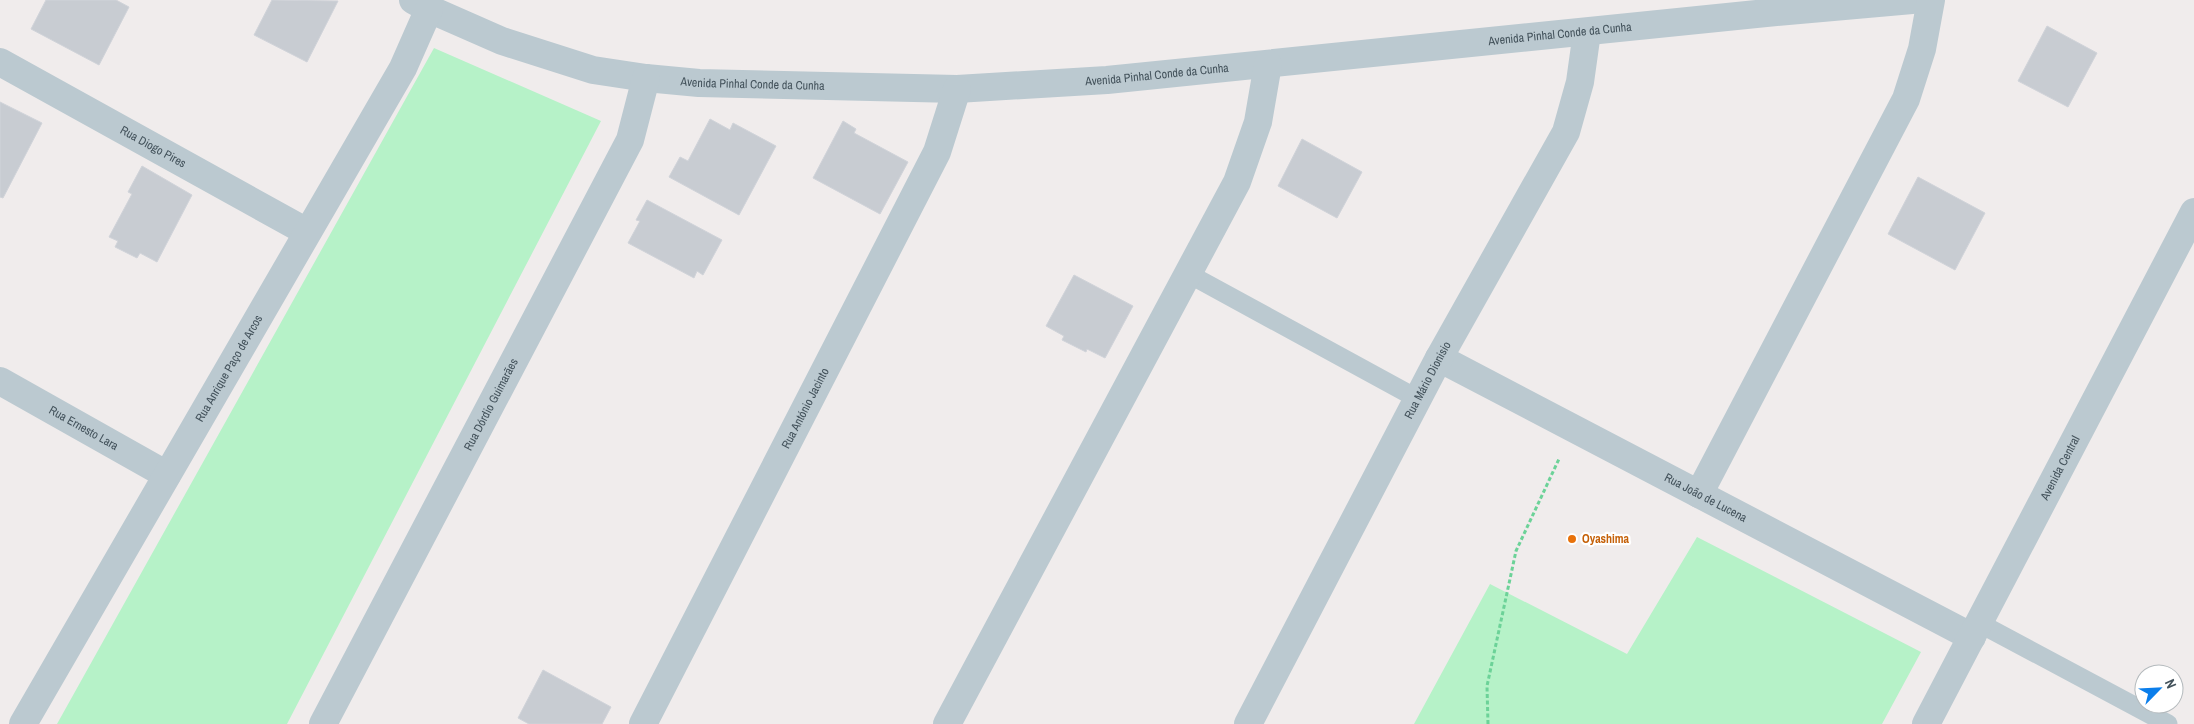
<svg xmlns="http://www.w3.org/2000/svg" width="2194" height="724" font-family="'Archivo Narrow',sans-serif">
<rect width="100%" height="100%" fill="#f0ecec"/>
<path fill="#b6f2c8" d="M434 48 601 121 287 724H57Z
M1697 537 1921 652 1882 724H1414L1490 584 1627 654Z"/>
<path fill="#c8ccd2" stroke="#d0d3d9" d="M46 0H116L129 7 99 65 31 29Z
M272 0 338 1 307 62 254 35Z
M2047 26 2097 53 2068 107 2018 81Z
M0 102 42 123 3 198 0 197Z
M710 119 730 130 733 123 776 146 739 215 669 177 680 157 688 161Z
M843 121 856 129 854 133 908 162 880 214 813 178Z
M1302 139 1362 172 1337 218 1278 186Z
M142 166 192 195 157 262 140 253 137 258 115 247 118 241 109 237 132 194 128 192Z
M1918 177 1985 213 1955 270 1888 234Z
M647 200 722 240 703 275 697 271 694 278 628 243 640 221 636 220Z
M1074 275 1133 306 1105 358 1087 349 1086 352 1062 340 1064 336 1046 326Z
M543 670 611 707 602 724H529L518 718Z"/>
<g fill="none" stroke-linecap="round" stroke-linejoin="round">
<path stroke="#6cd298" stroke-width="3" stroke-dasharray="4 2.5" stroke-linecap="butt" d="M1488 724 1487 686 1516 551 1559 459"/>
<path stroke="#bbc9d0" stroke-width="19" d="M1187 273 1418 399
M1979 623 2168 724"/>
<g stroke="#bbc9d0" stroke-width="28">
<path id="s1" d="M413 0 429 9 502 41 593 70 646 78 699 83 957 89 1107 80 1766 13 1912 0"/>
<path id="s2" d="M0 62 307 232"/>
<path id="s3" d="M1439 358 1972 637"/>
<path id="s4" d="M0 381 167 475"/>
<path d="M1699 494 1906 99 1922 49 1931 0"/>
<path id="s5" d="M23 724 403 68 429 9"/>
<path id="s6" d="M323 724 630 140 646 78"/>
<path id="s7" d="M643 724 937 152 957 89"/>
<path d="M947 724 1237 182 1258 122 1268 64"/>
<path id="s8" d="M1248 724 1439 358 1566 132 1580 82 1587 32"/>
<path id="s9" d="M1926 724 2194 212"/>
</g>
</g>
<circle fill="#e8710a" stroke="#fff" stroke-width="2" cx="1572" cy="539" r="5"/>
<g text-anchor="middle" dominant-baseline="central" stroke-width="4.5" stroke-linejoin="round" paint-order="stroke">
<g font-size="12" fill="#43525b" stroke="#fff">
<text stroke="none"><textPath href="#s1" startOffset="1164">Avenida Pinhal Conde da Cunha</textPath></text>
<text stroke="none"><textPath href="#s1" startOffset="759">Avenida Pinhal Conde da Cunha</textPath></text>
<text stroke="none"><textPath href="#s1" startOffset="354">Avenida Pinhal Conde da Cunha</textPath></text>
<text stroke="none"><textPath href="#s2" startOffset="175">Rua Diogo Pires</textPath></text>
<text stroke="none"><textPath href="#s5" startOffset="411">Rua Anrique Paço de Arcos</textPath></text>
<text stroke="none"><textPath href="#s8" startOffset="388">Rua Mário Dionisio</textPath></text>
<text stroke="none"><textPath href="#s6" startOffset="361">Rua Dórdio Guimarães</textPath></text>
<text stroke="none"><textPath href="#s7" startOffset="355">Rua António Jacinto</textPath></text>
<text stroke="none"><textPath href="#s4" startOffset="96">Rua Ernesto Lara</textPath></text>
<text stroke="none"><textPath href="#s9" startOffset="289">Avenida Central</textPath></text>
<text stroke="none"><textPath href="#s3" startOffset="301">Rua João de Lucena</textPath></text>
</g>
<g font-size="12" font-weight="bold" fill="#c56008" stroke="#fff" text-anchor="start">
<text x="1582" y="539">Oyashima</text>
</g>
</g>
<g transform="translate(2159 689) rotate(66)"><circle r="24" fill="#ffffff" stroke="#b4babd"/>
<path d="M0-4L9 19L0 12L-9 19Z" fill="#0b7eeb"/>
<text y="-8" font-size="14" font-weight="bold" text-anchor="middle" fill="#43525b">N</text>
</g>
</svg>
